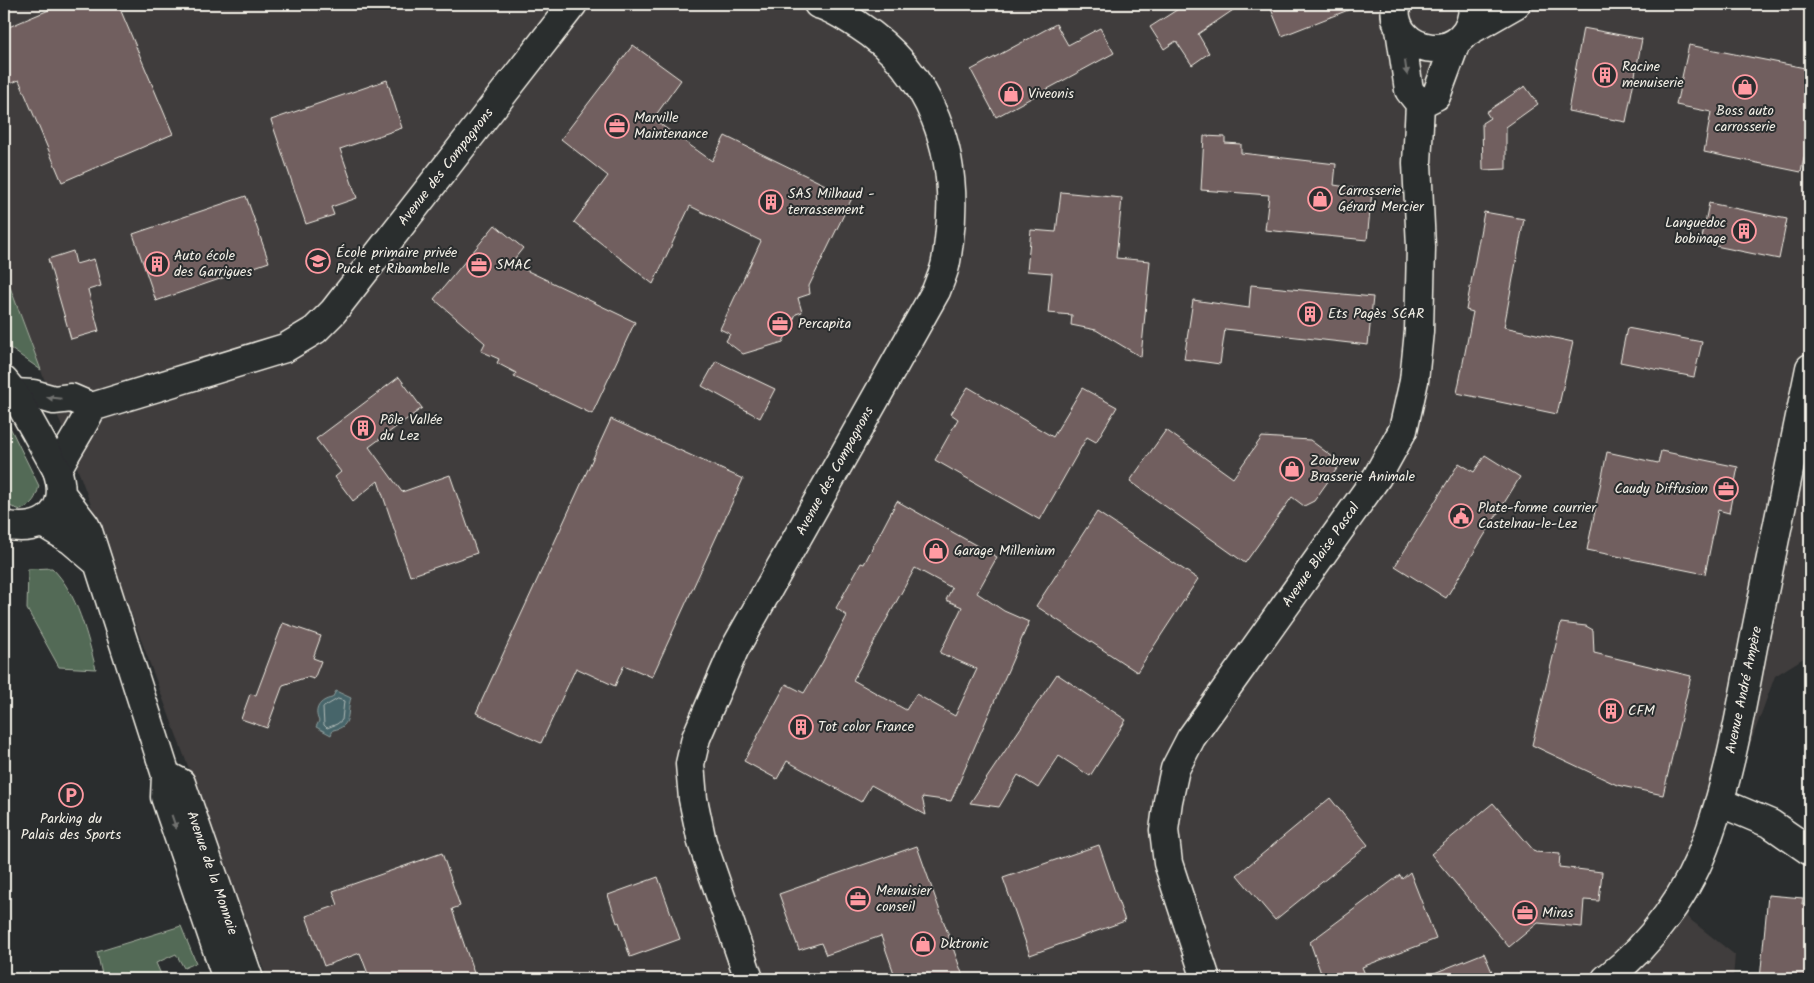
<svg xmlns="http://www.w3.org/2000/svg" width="1814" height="983" font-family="Kalam,sans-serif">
<rect width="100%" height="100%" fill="#2a2d2e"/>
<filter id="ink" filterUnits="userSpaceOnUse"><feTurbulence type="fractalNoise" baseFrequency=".02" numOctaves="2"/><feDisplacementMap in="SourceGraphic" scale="10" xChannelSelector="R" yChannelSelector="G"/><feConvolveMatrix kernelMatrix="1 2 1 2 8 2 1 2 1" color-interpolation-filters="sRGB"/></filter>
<g filter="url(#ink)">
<path fill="#3f3c3c" d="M4 4H1810V654L1775 676 1687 917 1735 955 1733 979H267L4 271Z"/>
<path fill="#536a56" stroke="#a4ae9f" d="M4 271 41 370 4 344Z
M4 415 39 486C36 498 33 504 21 510L9 506 4 500Z
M52 568C78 594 87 635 96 669L59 667 27 609 28 569Z
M181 926 196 963 184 968 176 954 156 963 163 979H103L97 952Z"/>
<path fill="#47656a" stroke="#8c9d9c" d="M336 691 351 698C346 711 353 727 333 730L331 735 316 727 319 721C313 709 320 700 332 698Z"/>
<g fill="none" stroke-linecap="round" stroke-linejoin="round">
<path stroke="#afb9b6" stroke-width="1" d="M338 699 344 701 342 720 337 724 327 728 324 725 323 708Z"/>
</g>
<path fill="#715e5e" stroke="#f4f1e8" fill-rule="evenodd" d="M63 4H118L173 134 62 182 19 80 4 86V29Z
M1186 4H1242L1198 34 1209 53 1192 65 1176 41 1164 49 1150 27Z
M1269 4H1360L1361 5 1282 36Z
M1056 24 1068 45 1100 28 1114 53 996 117 971 70Z
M1583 28 1642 39 1626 122 1568 111Z
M633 45 681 80 653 119 712 161 725 136 852 198 809 286 810 294 798 298 802 312 796 314 783 342 743 354 726 341 730 334 720 329 761 241 690 206 653 284 574 222 608 176 561 139Z
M1689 45 1810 69V130L1801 172 1704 152 1711 112 1676 105Z
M387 80 402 128 340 149 357 198 331 207 334 215 306 224 271 120Z
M1525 86 1538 104 1506 127V169L1483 170 1482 123 1490 118 1486 112Z
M1204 136 1225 137V143L1241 144V153L1336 164 1334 185 1372 191 1367 240 1265 230 1269 195 1201 190Z
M1061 192 1122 198 1116 258 1150 261 1141 357 1096 330 1071 325 1072 315 1048 313 1052 273 1027 271 1031 230 1056 232Z
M246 196 269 262 156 301 133 234Z
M1709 203 1787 219 1779 259 1701 243Z
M1484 212 1524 219 1504 327 1573 342 1557 414 1457 393 1473 312 1466 310Z
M495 225 523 248 511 263 635 322 592 414 514 377 516 373 497 363 499 359 481 351 485 343 434 299Z
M73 251 76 264 94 259 101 286 88 290 99 331 71 339 48 259Z
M1251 285 1373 297 1368 345 1225 329 1220 364 1184 359 1193 300 1249 308Z
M1627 328 1702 342 1694 377 1620 362Z
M716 361 775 389 760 418 702 386Z
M399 377 422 408 369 447 402 492 450 475 477 553 410 576 378 481 353 501 335 477 341 472 316 439Z
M968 387 1053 437 1082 388 1117 407 1096 442 1087 437 1040 520 935 460 958 419 951 414Z
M611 419 743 479 652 677 624 665 615 686 576 668 541 743 476 713Z
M1166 430 1233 478 1262 437 1310 440 1341 463 1314 501 1304 506 1292 497 1245 563 1130 481Z
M1661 451 1738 467 1729 513 1718 510 1705 574 1587 550 1607 452 1658 463Z
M1485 455 1520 477 1446 598 1395 566 1459 463 1474 472Z
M897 501 997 557 977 593 1004 611 1029 622 951 801 922 797 926 815 871 785 861 802 787 761 777 779 744 761 786 684 804 693 822 663 847 616 836 608 861 563 864 564ZM915 568 952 588 946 600 962 607 940 653 977 669 955 716 916 694 906 710 853 680Z
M1097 512 1198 579 1137 672 1036 606Z
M283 623 321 636 313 658 321 661 314 679 307 677 283 685 267 728 241 719 250 694 256 695Z
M1561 623 1586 626 1593 630 1594 653 1691 676 1663 795 1617 785 1532 745Z
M1057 674 1126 720 1090 776 1059 756 1038 788 1018 775 999 807 970 803Z
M1330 798 1368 845 1275 920 1237 875Z
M1493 803 1535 852 1560 854 1559 867 1602 872 1599 901 1584 900 1582 927 1538 923 1509 947 1431 854Z
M1099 845 1125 921 1030 955 1003 878Z
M917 846 964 979H896L881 936 826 955 821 943 799 950 779 894Z
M442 853 460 906 452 909 476 979H370L360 953 324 966 306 916 338 905 333 891Z
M1410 872 1436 939 1362 967 1367 979H1323L1310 942 1400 875 1402 879Z
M658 877 680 939 630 957 619 922 617 923 608 895Z
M1768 895 1803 898 1802 904 1810 905 1804 979H1760Z
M1484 953 1495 979H1422V978Z"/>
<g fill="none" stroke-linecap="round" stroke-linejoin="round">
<g stroke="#f4f1e8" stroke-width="31">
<path id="street" d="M1396 4C1388 57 1474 68 1473 4
M1467 32 1516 4
M1420 104 1436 96 1456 42
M14 393 33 394 54 400 71 398 92 407 285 348 315 330 333 312 573 4
M57 470C68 448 82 429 92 407
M1719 802 1771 824 1810 851
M749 979 702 842 693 799 690 764 696 738 734 650 936 291C939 283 943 274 945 266 947 258 948 248 949 240 960 155 932 72 858 25 846 17 832 8 818 4
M1206 979 1168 863 1164 830 1168 801 1175 769 1191 738 1377 477 1403 430 1414 381 1419 331 1421 247 1417 163 1420 104 1409 90 1400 29
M1606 979C1651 945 1690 891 1708 837 1733 767 1744 690 1759 616 1776 534 1793 451 1810 368"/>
</g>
<g stroke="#f4f1e8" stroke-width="31">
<path id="secondary" d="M4 381 14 393 57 470C71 511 44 534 4 525
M62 495 85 525 88 531 166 775 165 797 227 979
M43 523 71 540 98 563
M166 775 181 783 249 979"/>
</g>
<use href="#street" stroke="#2a2d2e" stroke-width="28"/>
<use href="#secondary" stroke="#2a2d2e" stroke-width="28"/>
</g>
<defs><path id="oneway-solid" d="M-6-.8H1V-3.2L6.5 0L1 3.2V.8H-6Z" transform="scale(1.25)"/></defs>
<g fill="#71726f">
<use href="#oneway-solid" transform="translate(1406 68) rotate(82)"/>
<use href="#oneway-solid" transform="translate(54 398) rotate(-174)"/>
<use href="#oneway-solid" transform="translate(174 822) rotate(71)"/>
</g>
</g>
<defs>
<g id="building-ring" transform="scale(1.25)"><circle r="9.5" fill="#2a2d2e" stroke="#ff9aa2" stroke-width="1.5"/><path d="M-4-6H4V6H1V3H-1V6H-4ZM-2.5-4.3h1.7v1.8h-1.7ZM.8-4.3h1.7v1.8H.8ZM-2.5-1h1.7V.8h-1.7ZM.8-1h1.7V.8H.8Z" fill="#ff9aa2"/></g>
<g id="shop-ring" transform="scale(1.25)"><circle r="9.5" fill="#2a2d2e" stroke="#ff9aa2" stroke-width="1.5"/><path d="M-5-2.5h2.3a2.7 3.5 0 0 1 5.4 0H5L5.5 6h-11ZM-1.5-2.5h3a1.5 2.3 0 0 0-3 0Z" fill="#ff9aa2"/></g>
<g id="office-ring" transform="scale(1.25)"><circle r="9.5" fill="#2a2d2e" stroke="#ff9aa2" stroke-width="1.5"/><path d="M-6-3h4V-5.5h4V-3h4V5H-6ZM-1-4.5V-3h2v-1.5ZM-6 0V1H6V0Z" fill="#ff9aa2"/></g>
<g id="school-ring" transform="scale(1.25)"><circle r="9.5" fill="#2a2d2e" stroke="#ff9aa2" stroke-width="1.5"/><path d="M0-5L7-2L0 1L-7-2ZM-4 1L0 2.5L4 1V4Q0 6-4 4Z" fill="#ff9aa2"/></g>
<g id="civic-ring" transform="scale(1.25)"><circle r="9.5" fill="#2a2d2e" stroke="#ff9aa2" stroke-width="1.5"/><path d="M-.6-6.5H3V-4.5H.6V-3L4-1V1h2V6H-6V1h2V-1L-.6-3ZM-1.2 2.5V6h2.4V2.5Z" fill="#ff9aa2"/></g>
<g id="parking-ring" transform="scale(1.25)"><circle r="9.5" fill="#2a2d2e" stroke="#ff9aa2" stroke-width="1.5"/><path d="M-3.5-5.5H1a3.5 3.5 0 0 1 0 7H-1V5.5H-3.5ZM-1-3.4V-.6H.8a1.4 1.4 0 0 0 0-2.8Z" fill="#ff9aa2"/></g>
</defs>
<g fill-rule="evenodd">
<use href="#building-ring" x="1605" y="75"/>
<use href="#shop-ring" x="1745" y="87"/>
<use href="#shop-ring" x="1011" y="94"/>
<use href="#office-ring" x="617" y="126"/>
<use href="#shop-ring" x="1320" y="199"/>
<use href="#building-ring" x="771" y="202"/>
<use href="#building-ring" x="1744" y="231"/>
<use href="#school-ring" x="318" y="261"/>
<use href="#building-ring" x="157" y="264"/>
<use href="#office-ring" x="479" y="265"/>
<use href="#building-ring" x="1310" y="314"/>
<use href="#office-ring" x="780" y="324"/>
<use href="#building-ring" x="363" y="428"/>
<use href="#shop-ring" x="1292" y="469"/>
<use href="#office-ring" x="1726" y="489"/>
<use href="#civic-ring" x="1461" y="516"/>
<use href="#shop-ring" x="936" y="551"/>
<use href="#building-ring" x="1611" y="711"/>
<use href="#building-ring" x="801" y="727"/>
<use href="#parking-ring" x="71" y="795"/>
<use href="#office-ring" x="858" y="899"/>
<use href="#office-ring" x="1525" y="913"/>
<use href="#shop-ring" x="923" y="944"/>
</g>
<g text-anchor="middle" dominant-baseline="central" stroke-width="4" stroke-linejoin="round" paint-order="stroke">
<g font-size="14" fill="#f4f1e8" stroke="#2a2d2e" text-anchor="start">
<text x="1622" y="67">Racine<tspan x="1622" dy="16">menuiserie</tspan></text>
<text x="1028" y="94">Viveonis</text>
<text x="1745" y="111" text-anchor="middle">Boss auto<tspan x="1745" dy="16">carrosserie</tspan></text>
<text x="634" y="118">Marville<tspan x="634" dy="16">Maintenance</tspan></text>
<text x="1338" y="191">Carrosserie<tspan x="1338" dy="16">Gérard Mercier</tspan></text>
<text x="788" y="194">SAS Milhaud -<tspan x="788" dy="16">terrassement</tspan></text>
<text x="1726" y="223" text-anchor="end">Languedoc<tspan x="1726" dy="16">bobinage</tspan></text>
<text x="336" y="253">École primaire privée<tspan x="336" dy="16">Puck et Ribambelle</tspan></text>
<text x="174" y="256">Auto école<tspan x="174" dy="16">des Garrigues</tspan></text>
<text x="496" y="265">SMAC</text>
<text x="1328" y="314">Ets Pagès SCAR</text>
<text x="798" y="324">Percapita</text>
<text x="380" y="420">Pôle Vallée<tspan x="380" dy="16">du Lez</tspan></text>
<text x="1310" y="461">Zoobrew<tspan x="1310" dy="16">Brasserie Animale</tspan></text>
<text x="1708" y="489" text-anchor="end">Caudy Diffusion</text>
<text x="1478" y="508">Plate-forme courrier<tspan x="1478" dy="16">Castelnau-le-Lez</tspan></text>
<text x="954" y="551">Garage Millenium</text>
<text x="1628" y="711">CFM</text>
<text x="818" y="727">Tot color France</text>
<text x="71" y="819" text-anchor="middle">Parking du<tspan x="71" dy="16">Palais des Sports</tspan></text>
<text x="876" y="891">Menuisier<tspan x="876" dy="16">conseil</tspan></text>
<text x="1542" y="913">Miras</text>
<text x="940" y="944">Dktronic</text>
</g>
<g font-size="14" fill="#f4f1e8" stroke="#2a2d2e">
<text transform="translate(446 167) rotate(-52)">Avenue des Compagnons</text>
<text transform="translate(835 471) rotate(-61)">Avenue des Compagnons</text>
<text transform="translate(1321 555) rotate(-55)">Avenue Blaise Pascal</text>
<text transform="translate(1744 690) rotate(-78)">Avenue André Ampère</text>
<text transform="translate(212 873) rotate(71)">Avenue de la Monnaie</text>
</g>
</g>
<rect width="1814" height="983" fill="none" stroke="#2a2d2e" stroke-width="20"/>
<rect x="10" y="10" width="1794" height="963" fill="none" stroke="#f4f1e8" stroke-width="2" filter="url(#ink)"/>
</svg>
